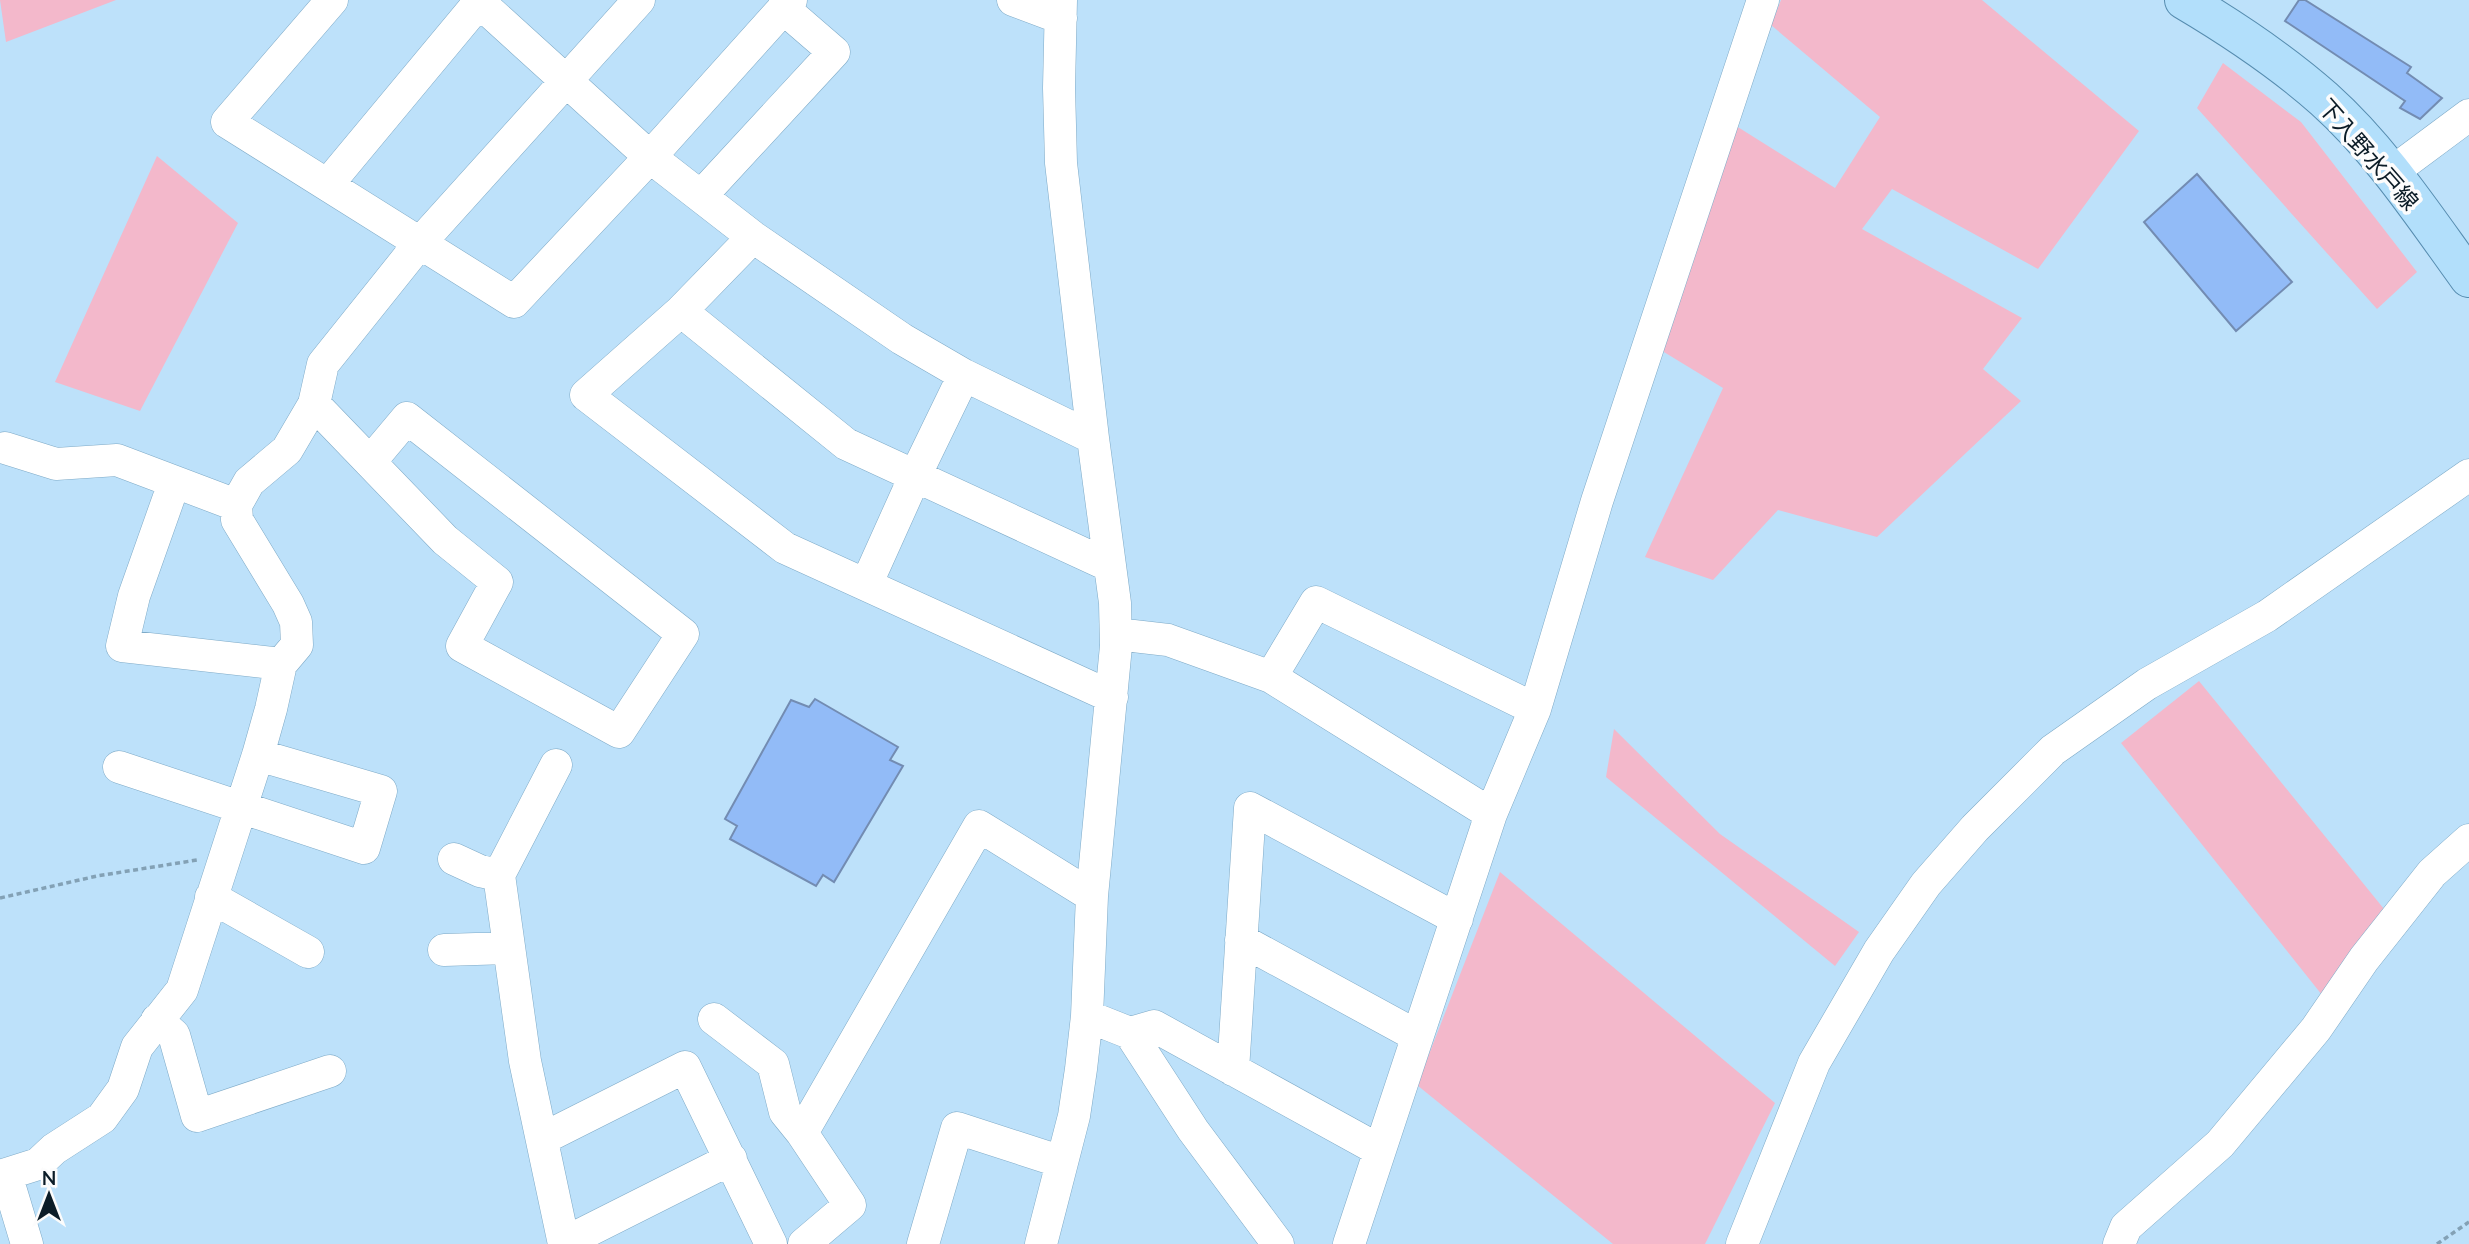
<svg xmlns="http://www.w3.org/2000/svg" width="2469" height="1244" font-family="Lato,'Noto Sans JP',sans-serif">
<rect width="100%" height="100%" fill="#bde1fa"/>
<path fill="#f3b8cb" d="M0 0H116L6 42Z
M1781 0H1982L2139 131 2038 269 1892 189 1862 229 2022 318 1983 369 2021 401 1877 537 1778 510 1713 580 1645 557 1723 388 1659 349 1733 124 1835 188 1880 117 1771 25Z
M2223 63 2301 122 2417 272 2377 309 2197 108Z
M157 156 238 223 140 411 55 382Z
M2199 681 2384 909 2322 995 2121 743Z
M1614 729 1720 834 1859 932 1835 966 1606 777Z
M1500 872 1775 1103 1705 1244H1613L1417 1085Z"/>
<path fill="#92bbf7" stroke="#738cb2" stroke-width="2" d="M2299 0H2305L2411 67 2407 73 2442 98 2420 119 2400 108 2405 101 2285 21Z
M2197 174 2292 282 2236 331 2144 222Z
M815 699 898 747 890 760 903 766 834 882 823 875 816 886 730 839 737 826 725 819 791 700 809 707Z"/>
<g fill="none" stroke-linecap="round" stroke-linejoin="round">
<g stroke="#7eaac7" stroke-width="33">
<path id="minor" d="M332 0 227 122 514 302 650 157 791 0
M477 0 650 157 753 237 902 339 964 375 1093 438
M1013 0 1061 18
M2391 173 2469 115
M328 184 481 0
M701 196 834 52 783 8
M753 237 681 311 586 395 785 548 1112 697
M681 311 846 444 1110 566
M314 404 445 540 497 582 462 646 619 732 683 634 407 418 370 462
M5 448 56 464 117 460 236 505
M174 483 134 596 122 646 281 664
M866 585 915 476 964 375
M1116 634 1168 640 1271 677 1491 814
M1271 677 1316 602 1535 709
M556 765 499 875 525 1061 564 1244
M119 767 364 848 381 791 258 755
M454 859 480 871 499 875
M211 897 308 952
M1241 940 1417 1036
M444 950 508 948
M1087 1016 1130 1033 1154 1026 1379 1150
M714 1019 773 1064 785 1112 802 1133
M157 1020 174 1035 197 1116 330 1071
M1130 1033 1193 1130 1278 1244
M1233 1070 1250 808 1457 919
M542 1139 685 1067 771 1244
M6 1174 27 1244
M0 1176 38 1164 54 1149 102 1118 123 1089 137 1047 182 990 258 755 271 709 281 664 297 645 296 622 288 604 237 520 236 505 249 482 287 450 314 404 323 364 419 244 639 0
M564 1243 731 1159
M804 1244 850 1205 802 1133 979 826 1092 896
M923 1244 957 1128 1062 1162
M1041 1244 1074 1116 1081 1069 1087 1016 1092 896 1116 646 1115 603 1093 438 1061 163 1059 88 1061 0
M1349 1244 1491 814 1535 709 1597 501 1763 0
M1742 1244 1814 1063 1879 951 1926 884 1975 828 2053 750 2147 684 2267 616 2469 475
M2119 1244 2126 1227 2220 1144 2316 1029 2364 959 2432 873 2469 840"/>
</g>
<g stroke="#568caf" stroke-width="40">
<path id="major" d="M2184 0C2233 29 2281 61 2324 99 2381 150 2424 216 2469 278"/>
</g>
<path stroke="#83a1b5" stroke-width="3.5" stroke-dasharray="5 3.5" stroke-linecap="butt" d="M0 898 97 876 197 860
M2437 1244 2469 1222"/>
<use href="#minor" stroke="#fff" stroke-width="32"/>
<use href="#major" stroke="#b2dffb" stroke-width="38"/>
</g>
<g text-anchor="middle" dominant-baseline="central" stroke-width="7" stroke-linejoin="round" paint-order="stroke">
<g font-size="23" fill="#0b1c27" stroke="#fcfcfc">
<text transform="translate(2369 154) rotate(49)">下入野水戸線</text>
</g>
</g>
<g transform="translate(49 1195)" stroke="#fcfcfc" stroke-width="5" paint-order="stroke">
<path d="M0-5L12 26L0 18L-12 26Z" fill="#0b1c27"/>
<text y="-10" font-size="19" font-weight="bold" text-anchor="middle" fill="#0b1c27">N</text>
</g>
</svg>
